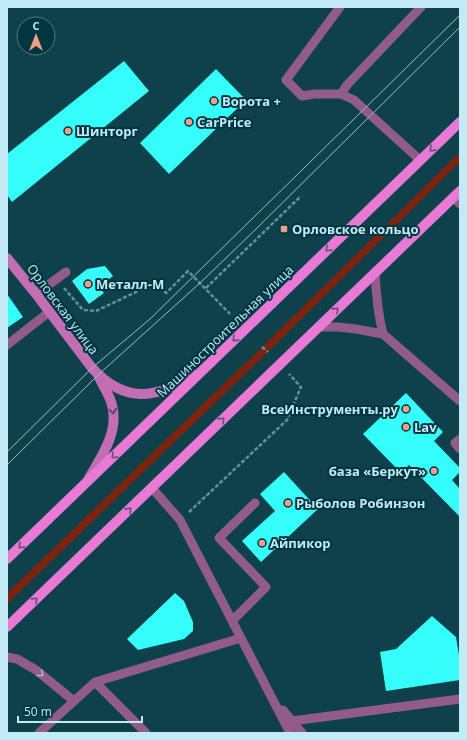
<svg xmlns="http://www.w3.org/2000/svg" width="467" height="740" font-family="'Open Sans',sans-serif">
<rect width="100%" height="100%" fill="#0f414b"/>
<path fill="#7b230f" d="M460 152V162L268 352 7 604V593L262 347Z"/>
<path fill="#34fdfb" d="M124 61 149 91 12 202 7 195V154Z
M216 69 246 100 169 174 140 143Z
M105 266 113 276 99 287 104 293 89 304 72 281 87 269Z
M7 294 23 317 7 328Z
M406 393 443 432 434 441 460 468V472L452 480 460 489V517L409 465 401 473 363 434Z
M284 472 318 509 261 562 242 541 275 511 260 494Z
M175 593 184 601 193 622V631L184 639 138 650 127 639Z
M432 616 456 637 460 661V680L386 691 380 652 396 649Z"/>
<g fill="none" stroke-linecap="round" stroke-linejoin="round">
<path stroke="#63909a" stroke-width="2.5" stroke-dasharray="4 2" stroke-linecap="butt" d="M64 288 83 310 96 311 155 283 166 293 188 271 230 314
M206 288 301 196
M262 347 268 352
M189 512 287 420 301 387 289 374"/>
<path stroke="#925c88" stroke-width="9" d="M340 7 286 80 302 96 314 94H341L354 100 420 160
M341 94 347 85 421 7
M453 197 460 204
M375 272C376 293 378 314 383 334
M36 294 66 272
M319 327H338L356 329 383 334 460 401
M7 345 49 312
M460 439 455 443 460 449
M152 488 180 520 290 733
M232 621 266 587 219 538 255 503
M7 657 17 659 36 670 74 701
M95 682 146 733
M283 710 292 721 460 699
M292 721 302 733
M39 733 95 682 241 638"/>
<path stroke="#c36db3" stroke-width="10" d="M7 258 36 294 92 368C125 404 156 399 194 375
M89 478C102 456 119 432 112 405 110 396 103 386 99 377"/>
<path stroke="#e879d5" stroke-width="10" d="M7 559 460 122
M7 627 460 191"/>
<path stroke="#94bfc9" stroke-width="1" d="M7 452 92 368 150 319 460 15
M7 465 98 375 200 283 255 230 460 27"/>
</g>
<defs><path id="oneway-chevron" d="M-2-3.5L2.5 0L-2 3.5" fill="none" stroke-width="1.6" stroke-linecap="round" stroke-linejoin="round"/></defs>
<g stroke="#5d517c">
<use href="#oneway-chevron" transform="translate(432 149) rotate(136)"/>
<use href="#oneway-chevron" transform="translate(328 249) rotate(136)"/>
<use href="#oneway-chevron" transform="translate(336 310) rotate(-44)"/>
<use href="#oneway-chevron" transform="translate(235 339) rotate(136)"/>
<use href="#oneway-chevron" transform="translate(222 420) rotate(-44)"/>
<use href="#oneway-chevron" transform="translate(114 456) rotate(136)"/>
<use href="#oneway-chevron" transform="translate(129 510) rotate(-44)"/>
<use href="#oneway-chevron" transform="translate(21 546) rotate(136)"/>
<use href="#oneway-chevron" transform="translate(35 600) rotate(-44)"/>
</g>
<use stroke="#3b4662" href="#oneway-chevron" transform="translate(113 411) rotate(82)"/>
<use stroke="#b1b9cf" href="#oneway-chevron" transform="translate(41 674) rotate(39)"/>
<g fill="#f49e89" stroke="#013640" stroke-width="1.5">
<circle cx="214" cy="101" r="4"/>
<circle cx="189" cy="122" r="4"/>
<circle cx="68" cy="131" r="4"/>
<rect x="280" y="225" width="8" height="8" rx="2"/>
<circle cx="88" cy="284" r="4"/>
<circle cx="406" cy="409" r="4"/>
<circle cx="406" cy="427" r="4"/>
<circle cx="434" cy="471" r="4"/>
<circle cx="288" cy="503" r="4"/>
<circle cx="262" cy="543" r="4"/>
</g>
<g text-anchor="middle" dominant-baseline="central" stroke-width="4" stroke-linejoin="round" paint-order="stroke">
<g font-size="13" font-weight="bold" fill="#c2ebf5" stroke="#013640" text-anchor="start">
<text x="222" y="101">Ворота +</text>
<text x="197" y="122">CarPrice</text>
<text x="76" y="131">Шинторг</text>
<text x="292" y="229">Орловское кольцо</text>
<text x="96" y="284">Металл-М</text>
<text x="398" y="409" text-anchor="end">ВсеИнструменты.ру</text>
<text x="414" y="427">Lav</text>
<text x="426" y="471" text-anchor="end">база «Беркут»</text>
<text x="296" y="503">Рыболов Робинзон</text>
<text x="270" y="543">Айпикор</text>
</g>
<g font-size="13" fill="#c2ebf5" stroke="#013640">
<text transform="translate(63 309) rotate(53)">Орловская улица</text>
<text transform="translate(225 331) rotate(-44)">Машиностроительная улица</text>
</g>
</g>
<rect width="467" height="740" fill="none" stroke="#c2ebf5" stroke-width="16"/>
<g transform="translate(36 36)"><circle r="19" fill="#013640" stroke="#4e7e88"/>
<path d="M0-3L7 15L0 10L-7 15Z" fill="#f49e89"/>
<text y="-6" font-size="11" font-weight="bold" text-anchor="middle" fill="#c2ebf5">С</text>
</g>
<path d="M18 716v6h124v-6" fill="none" stroke="#c2ebf5" stroke-width="2"/>
<text x="24" y="716" font-size="12" fill="#c2ebf5" stroke="#013640" stroke-width="3" paint-order="stroke">50 m</text>
</svg>
